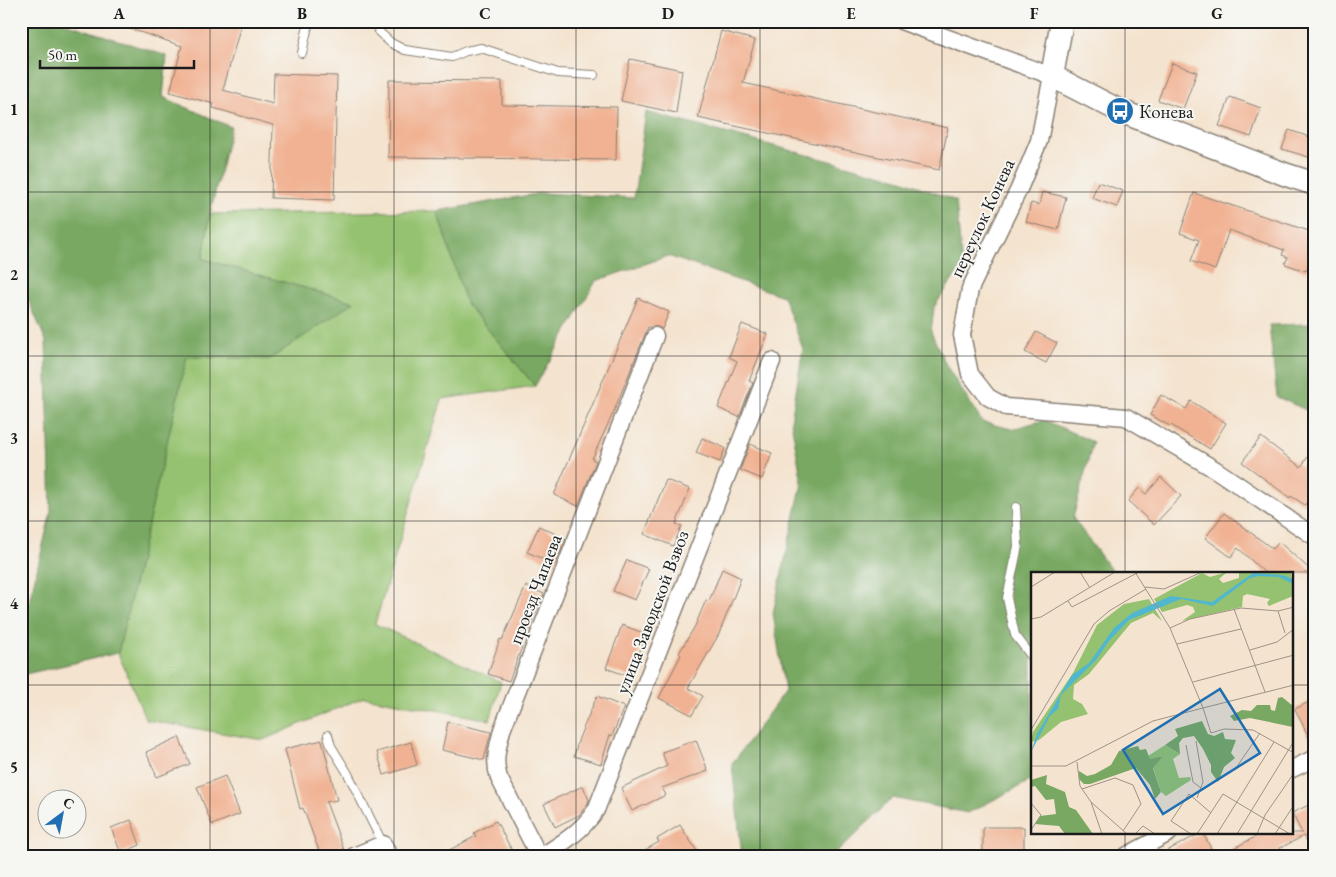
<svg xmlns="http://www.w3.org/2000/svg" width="1336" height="877" font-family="'EB Garamond',serif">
<rect width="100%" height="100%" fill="#f6f6f2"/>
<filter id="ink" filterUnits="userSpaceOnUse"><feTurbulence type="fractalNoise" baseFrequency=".02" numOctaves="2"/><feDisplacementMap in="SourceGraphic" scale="10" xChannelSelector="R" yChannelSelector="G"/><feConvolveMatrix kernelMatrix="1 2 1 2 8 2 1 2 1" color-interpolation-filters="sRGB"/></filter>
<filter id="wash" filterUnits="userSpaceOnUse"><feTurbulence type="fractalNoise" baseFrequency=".0096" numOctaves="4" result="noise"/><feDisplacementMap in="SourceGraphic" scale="20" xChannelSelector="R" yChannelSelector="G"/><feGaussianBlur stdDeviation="1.12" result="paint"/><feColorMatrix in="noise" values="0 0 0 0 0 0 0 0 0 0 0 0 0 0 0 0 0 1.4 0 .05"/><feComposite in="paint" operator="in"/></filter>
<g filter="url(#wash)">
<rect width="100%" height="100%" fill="#f4e3ce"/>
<path fill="#95c270" stroke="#586f46" d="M437 211 466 303 535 386 442 399 375 624 501 682 490 720 364 697 263 740 146 720 118 653 187 356 270 359 353 302 203 259 210 214Z"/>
<path fill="#78a862" stroke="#4a623f" d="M21 21H59L167 56 163 97 231 127 210 214 203 259 354 302 270 359 187 357 118 653 21 675V635L51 512 46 341 21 283Z
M646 112 902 180 956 201 962 266 934 307 931 332 946 365 982 422 1012 429 1044 420 1093 442 1073 518 1111 570 1118 573H1032V780L968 813 893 798 833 856H742L732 764 785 691 773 613 802 483 791 421 803 349 783 296 668 256 596 281 535 386 466 303 437 211 542 193 634 198Z
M1315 324V414L1277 397 1269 325Z"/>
<g id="blocks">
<path fill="#f1b293" d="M117 21H242L223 90 273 104 274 74 337 76 334 200 271 198 273 125 213 108 214 104 170 92 182 46 116 24Z
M721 31 755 40 743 83 948 128 939 170 698 118Z
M630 59 682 70 676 113 621 101Z
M1172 63 1197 72 1183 109 1158 100Z
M389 80 502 81V105L617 107 616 160 388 157Z
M1230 97 1261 108 1251 137 1219 126Z
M1289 130 1315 139V159L1282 149Z
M1098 182 1123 191 1117 207 1092 198Z
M1042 192 1066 197 1058 230 1026 222 1031 203 1039 205Z
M1194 193 1315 233V247L1306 271 1285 264 1288 257 1282 255 1284 250 1229 230 1215 270 1191 261 1199 240 1180 233Z
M638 298 669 312 662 329 658 327H648L614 411 592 459 596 461 578 506 554 495Z
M742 324 768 334 749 381 753 383 739 417 718 408 737 361 729 357Z
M1036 332 1057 343 1046 363 1025 352Z
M1161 395 1186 409 1191 401 1226 423 1210 449 1171 425 1170 426 1150 415Z
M1261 437 1301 467 1315 446V491L1305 505 1291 496 1290 498 1242 462Z
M702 438 725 448 720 462 696 453Z
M750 444 772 453 762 479 740 470Z
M1161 477 1181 496 1154 525 1128 501 1139 488 1146 494Z
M666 480 690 489 676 524 682 526 673 546 644 534Z
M1224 513 1273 549 1279 542 1314 573H1265L1238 548 1231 557 1205 538Z
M539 526 566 539 555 564 527 552Z
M627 560 649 569 635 600 613 591Z
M722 569 741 578 719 634 688 688 703 696 692 715 659 698 681 655 679 653 695 626 706 600 709 601Z
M526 586 544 594 520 647H522L509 681 488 674 500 639 502 640Z
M622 625 646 634 630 677 606 668Z
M597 696 624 707 612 736 610 735 601 764 574 756 579 738Z
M1315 699V748H1314L1295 709Z
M448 722 491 732 484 760 442 750Z
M179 737 190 764 157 777 146 752Z
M322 740 337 800 326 802 344 850 330 856H321L303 808 300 809 285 749Z
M696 740 708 771 662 788 666 795 632 811 621 788 667 766 662 752Z
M411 742 417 765 384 775 377 752Z
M225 776 240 814 212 825 197 787Z
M583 786 589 800 587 805 579 815 555 827 544 804Z
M1315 802V856L1304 836 1280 848 1284 856H1218L1263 833H1302L1292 813Z
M131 820 140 845 121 853 111 828Z
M496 821 515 856H438L476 836 474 833Z
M680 825 700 856H635L659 842 657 839Z
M983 827H1024V852H983Z
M1201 833H1203L1215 856H1157Z"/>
</g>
</g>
<g filter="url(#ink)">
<use href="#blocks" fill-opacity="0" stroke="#888075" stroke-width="1"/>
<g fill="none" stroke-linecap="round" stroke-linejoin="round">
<g stroke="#888075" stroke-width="10">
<path id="lane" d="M377 21 379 32 391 43 405 50 452 57 466 51 481 48 558 73 594 75
M302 53 309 21
M1016 507 1018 546 1007 598 1015 635 1032 657
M328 735 331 746 347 772 383 844"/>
</g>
<g stroke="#888075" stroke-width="19">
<path id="street" d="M901 21 1052 76 1039 141 1019 189 970 289 962 335 970 374 988 397 1006 407 1126 417 1216 470 1315 537
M1292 769 1315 758
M354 856 383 844 389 856
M539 856 499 778C493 760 498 747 502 730L655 336
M542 856C563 843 582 831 596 810L772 361
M1126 856 1169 833"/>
</g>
<g stroke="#888075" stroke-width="25">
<path id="secondary" d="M1062 21 1052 76 1120 111 1287 175 1315 184"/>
</g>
<use href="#lane" stroke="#fff" stroke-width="8"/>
<use href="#street" stroke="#fff" stroke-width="16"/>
<use href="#secondary" stroke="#fff" stroke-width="22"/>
</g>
</g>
<path fill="none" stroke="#1c1c1c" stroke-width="1" stroke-opacity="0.55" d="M210 21V856M394 21V856M576 21V856M760 21V856M942 21V856M1125 21V573M21 192H1315M21 356H1315M21 521H1315M21 685H1032M1292 685H1315M1125 833V856"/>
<defs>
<g id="bus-disc" transform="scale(1.4375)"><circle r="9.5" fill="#1f6fb2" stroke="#f6f6f2"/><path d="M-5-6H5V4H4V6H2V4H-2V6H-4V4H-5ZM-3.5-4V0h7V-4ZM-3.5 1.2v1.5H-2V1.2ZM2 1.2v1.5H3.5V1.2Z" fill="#fff"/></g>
</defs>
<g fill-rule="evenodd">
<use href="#bus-disc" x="1120" y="111"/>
</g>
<g text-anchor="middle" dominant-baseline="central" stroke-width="4" stroke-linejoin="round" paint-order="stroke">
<g font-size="19" fill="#1c1c1c" stroke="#f6f6f2" text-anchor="start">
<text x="1139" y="111">Конева</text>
</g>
<g font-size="19" fill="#1c1c1c" stroke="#f6f6f2">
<text transform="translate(982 218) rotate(-65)">переулок Конева</text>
<text transform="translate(535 589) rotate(-69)">проезд Чапаева</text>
<text transform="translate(652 612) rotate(-69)">улица Заводской Взвоз</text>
</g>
</g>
<g transform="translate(1031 572)">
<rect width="262" height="262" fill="#f4e3ce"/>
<path d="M196 0 188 7 192 11 208 6V0H260L262 24 238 34 236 31 239 27 216 22 212 24 211 35 151 49 164 40 162 35 156 33 131 40 123 27 171 1 179 5ZM118 27 131 49 122 41 100 51 58 102 43 113 42 127 51 132 57 142 30 150 8 168 0 170 2 160 42 101 66 53 93 32ZM134 173 149 182 142 187 148 206 159 205 160 208 135 224 130 220 122 195 131 184 119 188 117 184Z" fill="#95c270"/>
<path d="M251 125 262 134V155L219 146 203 149 199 144 211 138 220 139 226 133H239L240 138 244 139 247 126ZM171 149 177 162 183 164 192 160 194 167 205 168 200 181 204 186 193 195 187 210 180 200V193L172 177 163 164 152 166 148 171 149 182 134 173 147 164 144 157ZM107 174 109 178 115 177 119 187 132 184 122 196 130 220 124 227 119 213 105 196 59 212H53L48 207V199L56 204 64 202 80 193 88 179ZM16 203 15 212 34 220 38 235 45 238 62 262H34L28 254 4 252 9 244 25 242 23 227 15 228 4 214 0 215V208Z" fill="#78a862"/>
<path d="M222 1 251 3 262 7V12L248 5 228 4 219 6 182 34 150 27 98 48 78 69 65 88 30 123 27 137 19 144 0 180 6 162 41 103 58 91 83 56 101 41 140 24 181 30Z" fill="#50b7ce"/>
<path fill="none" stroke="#9e9387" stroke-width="1" d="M49 0 59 16M104 0 139 56 172 136 263 113M0 15 24 0M114 15 133 17 171 0M37 29 41 35 108 0M203 37 234 120M247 39 254 61M0 47 10 45 84 0M139 56 159 47 210 36 247 39 263 35M146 72 210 57M219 78 246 70 263 57M162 110 263 83M0 158 63 52 78 39 115 17M165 169 172 210 166 226M155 173 162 210 170 216M46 190 49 214 60 230 96 262M0 194H35L122 149 172 136 180 161 193 157 222 158 263 181M205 196 229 161M51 217 84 206 102 213 110 232 92 259M60 230 71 262M0 231 10 243 0 258M104 262 112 254 124 262M160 262 140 249 158 222 180 241M166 262 192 222 259 262M186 262 243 170M206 262 263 169M226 262 234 243 263 201M244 262 263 233"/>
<path fill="#1f6fb2" fill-opacity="0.15" stroke="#1f6fb2" stroke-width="2.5" d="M189 117 229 181 132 242 92 178Z"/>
<rect width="262" height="262" fill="none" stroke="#1c1c1c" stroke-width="2.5"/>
</g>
<rect width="1336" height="877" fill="none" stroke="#f6f6f2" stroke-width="55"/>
<g transform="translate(62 814) rotate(32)"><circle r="24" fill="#f6f6f2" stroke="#9f9f9c"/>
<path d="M0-4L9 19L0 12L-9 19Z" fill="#1f6fb2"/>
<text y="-8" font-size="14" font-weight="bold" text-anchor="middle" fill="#1c1c1c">С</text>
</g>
<path d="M40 60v8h154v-8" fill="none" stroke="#1c1c1c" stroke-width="2.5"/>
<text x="48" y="60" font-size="15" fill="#1c1c1c" stroke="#f6f6f2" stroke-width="4" paint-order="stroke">50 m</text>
<rect x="28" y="28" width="1280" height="822" fill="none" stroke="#1c1c1c" stroke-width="2"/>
<g font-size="16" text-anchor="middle" font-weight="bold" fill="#1c1c1c">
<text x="119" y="19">A</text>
<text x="302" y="19">B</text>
<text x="485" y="19">C</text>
<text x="668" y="19">D</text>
<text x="851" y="19">E</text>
<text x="1034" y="19">F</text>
<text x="1217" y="19">G</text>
<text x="14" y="115">1</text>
<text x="14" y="280">2</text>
<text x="14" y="444">3</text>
<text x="14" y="609">4</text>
<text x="14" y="773">5</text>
</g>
</svg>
